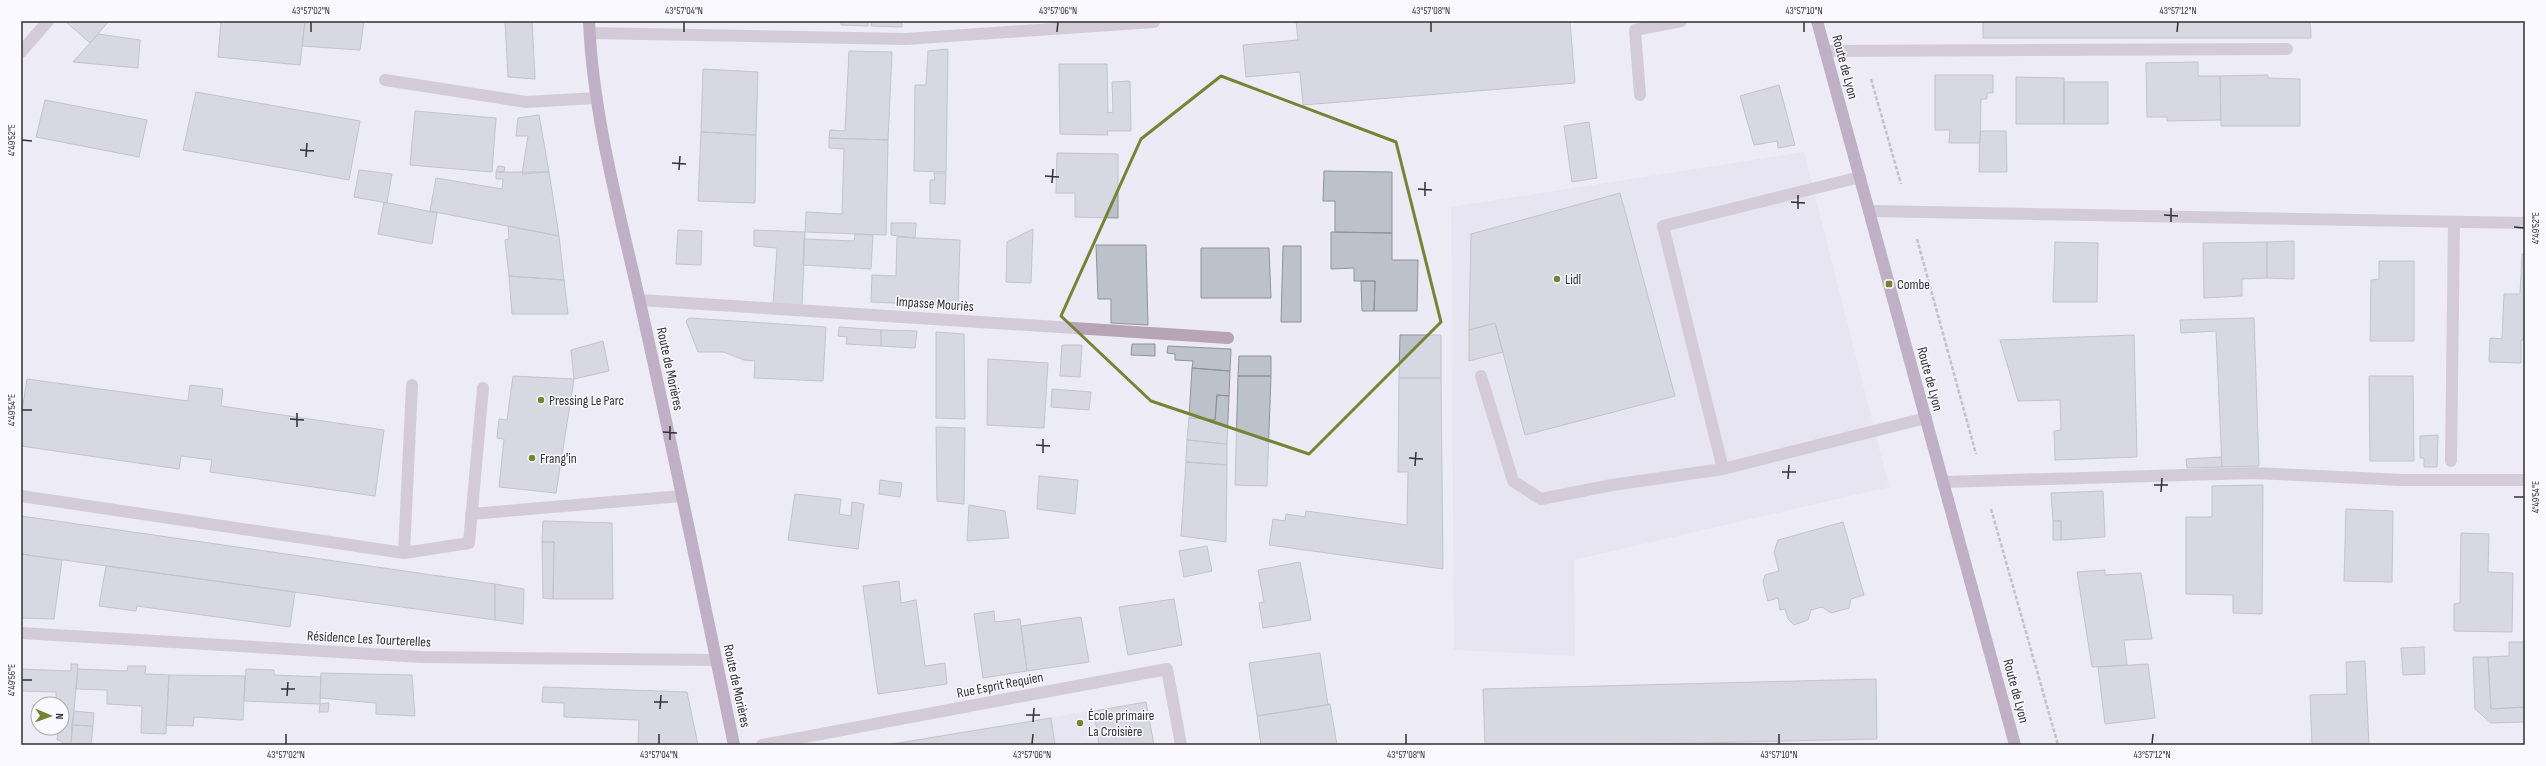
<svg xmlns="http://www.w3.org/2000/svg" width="2546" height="766" font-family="'Sofia Sans Condensed',sans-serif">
<rect width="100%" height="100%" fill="#ecebf5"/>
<path fill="#deddec" d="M1804 152 1889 487 1574 560 1575 656 1454 650 1451 207Z
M1146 702 1153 745H878Z"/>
<path fill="#bdc2ca" stroke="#8e939a" d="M65 21H109L90 43Z
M221 21H305L300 65 218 57Z
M305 21H364L360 50 302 46Z
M505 21H532L535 79 508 77Z
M841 21H868V26L841 25Z
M871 21H902V27L871 26Z
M1296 21H1570L1575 83 1303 105 1300 72 1246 77 1243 45 1298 40Z
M1983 21H2310L2311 38H1983Z
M98 34 140 40 138 68 73 62Z
M948 49 946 172 914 171 915 85H926L928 51Z
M849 51 892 52 888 140 829 138 830 130 845 131Z
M2198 62V76H2220L2221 120 2167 121V117H2147L2146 63Z
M1059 64H1107L1108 113 1113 112 1112 82 1130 81 1131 131H1107L1108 135 1060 134Z
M703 69 758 72 756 135 701 132Z
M1935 75H1993V93H1987V99H1981L1980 143H1949L1950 130H1935Z
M2268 75V78L2300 79V126H2221L2220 76Z
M2016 77 2064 78V124H2016Z
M2064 82H2108V124H2064Z
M1779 85 1795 145 1778 148 1777 141 1754 145 1740 96Z
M196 92 360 121 349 180 183 150Z
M45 100 147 120 139 157 36 137Z
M415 111 496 118 492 172 410 165Z
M539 115 549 172 522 174 528 136H516L518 118Z
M1589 122 1597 178 1572 182 1564 126Z
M1980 131H2006L2007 172H1979Z
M701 132 756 135 755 203 698 201Z
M829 138 888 140 886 235 805 232 806 212 842 214 844 149 829 148Z
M1057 153 1118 154V218L1075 217V193H1056Z
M498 166 505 167 504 172H496Z
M359 170 392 174 387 203 354 197Z
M1324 171 1392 172V233L1335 232V201H1323Z
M496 172H549L559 236 430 211 436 178 502 189 503 179H496Z
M934 173H946L945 204 930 203V180H935Z
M1620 193 1675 396 1525 435 1495 323 1469 330 1471 234Z
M384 202 437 213 432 244 378 234Z
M891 223H916L915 238 891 235Z
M508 226 559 236 564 280 509 276 505 240 509 239Z
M1033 229 1031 283 1006 282 1007 242Z
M678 230 702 231 701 265 676 264Z
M754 230 805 232 802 307 773 306 777 248 754 246Z
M1331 232 1392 233V260H1418L1417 311H1374L1375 281H1354V268L1331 269Z
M855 234 873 235 871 269 803 265 804 239 854 241Z
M897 237 960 240 958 306 871 302 872 275 896 276Z
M2294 241V279L2267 278V242Z
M2055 242 2098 243 2097 302H2053Z
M2267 242V278L2242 279V296L2204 298 2203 243Z
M1096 245H1146L1148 325 1111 323V299H1098Z
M1283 246H1301V322H1281Z
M1201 248H1269L1271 298H1201Z
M2522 254H2525V340H2521V363L2489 362 2490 338 2502 339 2504 294H2520Z
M2379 261H2414V341H2370L2371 280 2379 279Z
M509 276 564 280 568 314H512Z
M1361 281H1375L1374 311H1362Z
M689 318 826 327 823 381 754 378 755 361 744 360 724 352H698L686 321Z
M2254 318 2259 466 2222 467 2216 331 2181 333 2180 320Z
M1495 323 1503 352 1469 361V330Z
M839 327 881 330V346L846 344 847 337 838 336Z
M881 330 917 331 915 348 881 346Z
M936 332 964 334 965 419 936 418Z
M1400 335H1441V378H1399Z
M2134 335 2137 457 2055 460 2054 431 2061 430 2060 400 2018 401 2000 340Z
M603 341 609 371 574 379 571 350Z
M1132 344H1155V356L1131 355Z
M1062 345H1082L1080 377 1060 376Z
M1168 346 1231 349 1230 371 1192 368 1193 361 1175 360V354L1167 353Z
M1239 356H1271V376H1238Z
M988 359 1048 363 1044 428 987 425Z
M1192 368 1230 371 1229 396 1217 395 1215 420 1189 418Z
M513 376 574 379 556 493 499 487 504 439 497 438 499 419 507 420Z
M1238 376H1271L1267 486 1235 485Z
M2369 376H2413L2414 461H2370Z
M1399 378H1441L1443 569 1269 545 1273 519 1285 521 1286 514 1305 517 1306 511 1407 525 1408 472H1398Z
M27 379 188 401 190 385 223 389 221 406 384 430 375 496 210 472 212 460 181 456 179 469 21 446V418Z
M1052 389 1091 392 1089 410 1051 407Z
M1217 395 1229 396 1227 444 1187 440 1189 418 1215 420Z
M936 427 965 428 964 504 937 501Z
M2438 435 2437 467H2424V458H2420V436Z
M1187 440 1227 444V465L1186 462Z
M2221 457 2222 467 2187 468 2186 459Z
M1186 462 1227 465 1226 542 1181 536Z
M1039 476 1078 480 1075 514 1037 509Z
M880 480 902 483 900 497 879 494Z
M2263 485 2262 614 2233 613V595L2186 594V517H2212V486Z
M2103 491 2105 537 2061 540V521H2053L2051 493Z
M795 494 841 499 839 514 851 516 852 502 864 504 858 549 788 540Z
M969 505 1005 511 1009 538 967 541Z
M2346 509 2393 511 2392 582 2344 581Z
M21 516 495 584V620L21 554Z
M543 521 612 523 613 599H553L554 542H542Z
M2053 521H2061V540H2053Z
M1843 522 1864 595 1851 599 1849 608 1831 613 1822 607 1811 610 1808 620 1794 625 1788 619 1785 609 1780 610 1778 598 1768 601 1763 582 1765 575 1779 571 1774 552 1778 540Z
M2461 533 2489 534 2488 572 2513 573 2512 632 2454 631V604L2460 603Z
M542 542H554L553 599 543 598Z
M1207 546 1212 571 1184 577 1179 551Z
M21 554 62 560 54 619 21 618Z
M1300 562 1311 620 1263 628 1259 603 1264 602 1258 570Z
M106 566 295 592 290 627 137 606 136 611 99 606Z
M2105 570V575L2141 573 2152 639 2124 640 2127 665 2092 667 2077 572Z
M899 581 901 603 916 600 925 666 945 663 947 684 878 694 863 586Z
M495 584 524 589 523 624 495 620Z
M1174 599 1182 645 1128 655 1119 607Z
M994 611 995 622 1020 619 1027 671 983 678 974 614Z
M1081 617 1089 662 1027 671 1021 626Z
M2509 642H2525V707L2491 709 2488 657 2509 656Z
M2424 647 2425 674 2403 675 2401 648Z
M1320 653 1328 705 1257 716 1249 663Z
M2473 657H2488L2491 709 2525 707V722L2491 723 2475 709Z
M2365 661 2369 745H2312L2310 695 2347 694 2346 662Z
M71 664H78L71 745H62V741L57 740 58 728H62V704H56V692L21 691V669L71 671Z
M2148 664 2155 718 2105 724 2098 667Z
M128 666H146L145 674 169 675 166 734 141 733 142 706 107 704V690L76 689 78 669 127 671Z
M246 669 274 670V675L321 677 320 704 244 701Z
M321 673 412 675 415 716 376 714V703L320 698Z
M169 675 245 676 243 720 194 717 193 726 166 725Z
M1876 679 1877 739 1603 745H1485L1483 689Z
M543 687 687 692 698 745H638L639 720 564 717V703L542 702Z
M1146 702 1154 745H1099L1094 711Z
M329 703 328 712H319L320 704Z
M1330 704 1337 745H1261L1257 716Z
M74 711 94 713 93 726 72 725Z
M1051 718 1055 745H887Z
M72 725 93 726 91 745H71Z"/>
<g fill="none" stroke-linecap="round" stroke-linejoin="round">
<path stroke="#908f96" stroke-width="2.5" stroke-dasharray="4 2" stroke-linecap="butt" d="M1871 79 1901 184
M1917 239 1976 454
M1991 509 2058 745"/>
<path stroke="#b7a5b7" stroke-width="12" d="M590 33 906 39 1154 22
M1825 51 2287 49
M21 52 48 21
M385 80 526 102 597 98
M1640 95 1635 30 1681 21
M1860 177 1663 226 1723 469 1926 418
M1869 211 2525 223
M640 300 1228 338
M1481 376 1513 481 1541 499 1612 485 1723 469
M2451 461 2454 222
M1943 482 2254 473 2403 480H2525
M21 496 404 553 469 543 483 388
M471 514 682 496
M404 553 412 385
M21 633 422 657 716 660
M762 745 1167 669 1181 745"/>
<path stroke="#89698a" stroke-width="12" d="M589 21C593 116 619 210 640 302 673 449 703 597 734 745
M1817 21 2015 745"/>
</g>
<path d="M0 0H2546V766H0ZM1221 76 1396 142 1441 322 1309 454 1151 401 1061 316 1141 139Z" fill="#ecebf5" fill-opacity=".55" fill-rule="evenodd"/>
<path fill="none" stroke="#758332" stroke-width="3" stroke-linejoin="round" d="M1221 76 1396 142 1441 322 1309 454 1151 401 1061 316 1141 139Z"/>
<path fill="none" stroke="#313034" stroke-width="1.5" d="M311 32V22M684 32V22M1057 32 1058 22M1431 32V22M1804 32V22M2177 32 2178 22M22 140 32 141M300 150 314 151M306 157 307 143M672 163 686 164M679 170 680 156M1045 176 1059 177M1052 183 1053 169M1418 189 1432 190M1425 196V182M1791 202 1805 203M1798 209V195M2164 215 2178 216M2171 222V208M2514 227 2524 228M22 410H32M290 419 304 420M297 427V413M663 432 677 433M670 440V426M1036 445 1050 446M1043 453V439M1409 458 1423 459M1415 466 1416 452M1782 472H1796M1788 479 1789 465M2154 485H2168M2161 492 2162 478M2514 497H2524M22 680H32M281 689H295M287 696 288 682M654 702H668M660 709 661 695M1026 715H1040M1033 722 1034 708M286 744V734M659 744V734M1032 744 1033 734M1406 744V734M1779 744V734M2152 744 2153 734"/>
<g fill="#758332" stroke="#faf9ff" stroke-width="1.5">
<circle cx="1557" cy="279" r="4"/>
<rect x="1885" y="280" width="8" height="8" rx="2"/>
<circle cx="541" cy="400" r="4"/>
<circle cx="532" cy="458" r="4"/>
<circle cx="1080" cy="723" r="4"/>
</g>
<g text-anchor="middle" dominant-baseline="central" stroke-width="3" stroke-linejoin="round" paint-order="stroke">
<g font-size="14" fill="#313034" stroke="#faf9ff">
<text transform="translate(1845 67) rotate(75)">Route de Lyon</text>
<text transform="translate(935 304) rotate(4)">Impasse Mouriès</text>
<text transform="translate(670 369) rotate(78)">Route de Morières</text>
<text transform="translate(1930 379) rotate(75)">Route de Lyon</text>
<text transform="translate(369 639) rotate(3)">Résidence Les Tourterelles</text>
<text transform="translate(1000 685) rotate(-11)">Rue Esprit Requien</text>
<text transform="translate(737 686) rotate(78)">Route de Morières</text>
<text transform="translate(2016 691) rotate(75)">Route de Lyon</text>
</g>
<g font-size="14" fill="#313034" stroke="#faf9ff" text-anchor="start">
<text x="1565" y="279">Lidl</text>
<text x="1897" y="284">Combe</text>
<text x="549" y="400">Pressing Le Parc</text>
<text x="540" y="458">Frang'in</text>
<text x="1088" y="715">École primaire<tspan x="1088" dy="16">La Croisière</tspan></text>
</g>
</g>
<rect width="2546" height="766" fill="none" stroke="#faf9ff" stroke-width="44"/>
<g transform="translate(50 716) rotate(92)"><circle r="19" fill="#faf9ff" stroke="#aaa9ae"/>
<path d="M0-3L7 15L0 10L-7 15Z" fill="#758332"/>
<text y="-6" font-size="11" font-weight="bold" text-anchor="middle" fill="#313034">N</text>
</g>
<rect x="22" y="22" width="2502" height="722" fill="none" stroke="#313034" stroke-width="1.5"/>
<g font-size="10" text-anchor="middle" fill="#313034">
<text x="311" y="14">43°57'02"N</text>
<text x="684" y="14">43°57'04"N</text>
<text x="1058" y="14">43°57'06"N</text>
<text x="1431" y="14">43°57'08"N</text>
<text x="1804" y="14">43°57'10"N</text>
<text x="2178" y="14">43°57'12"N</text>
<text transform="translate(11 140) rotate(-90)" y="4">4°49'52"E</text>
<text transform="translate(2535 228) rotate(-90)" y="4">4°49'52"E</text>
<text transform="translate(11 410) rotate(-90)" y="4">4°49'54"E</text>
<text transform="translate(2535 497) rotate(-90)" y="4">4°49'54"E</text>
<text transform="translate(11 680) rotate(-90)" y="4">4°49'56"E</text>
<text x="286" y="758">43°57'02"N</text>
<text x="659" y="758">43°57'04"N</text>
<text x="1032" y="758">43°57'06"N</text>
<text x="1406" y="758">43°57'08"N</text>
<text x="1779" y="758">43°57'10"N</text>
<text x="2152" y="758">43°57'12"N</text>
</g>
</svg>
